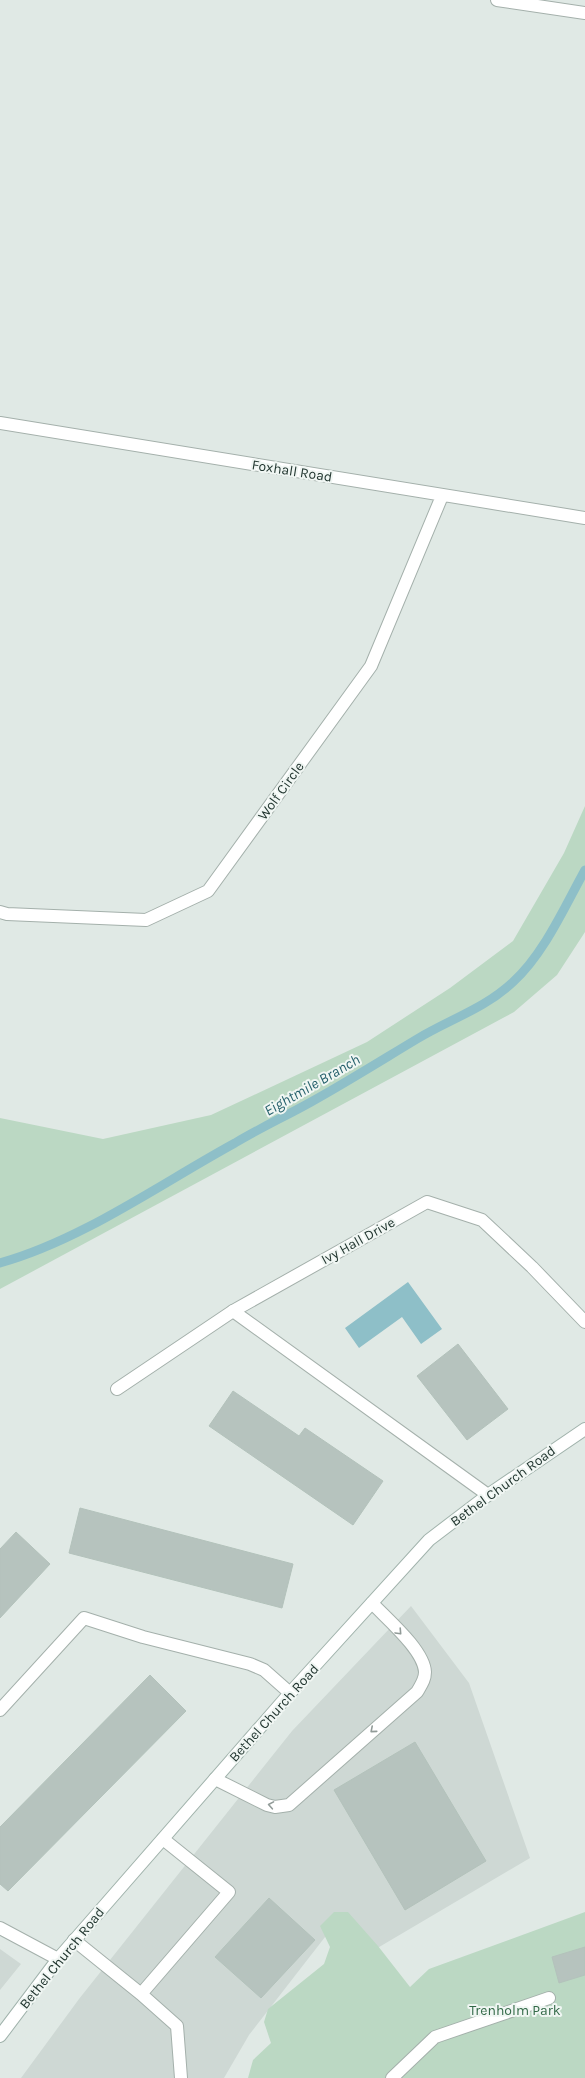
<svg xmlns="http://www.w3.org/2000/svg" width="585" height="2078" font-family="Karla,sans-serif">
<rect width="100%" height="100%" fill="#e0e9e5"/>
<path fill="#ced8d4" d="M411 1606 469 1683 530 1858 369 1953 339 1919 249 2035 224 2078H21L79 1999 292 1731Z
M0 1949 21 1964 0 1990Z"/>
<path fill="#bbd8c3" d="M585 806V932L557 975 514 1012 0 1289V1118L103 1139 211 1115 367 1042 450 988 513 941 564 853Z
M334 1912H348L378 1946 410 1987 429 1969 585 1912V2078H248L253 2060 271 2043 264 2022 268 2009 324 1964 330 1947 320 1926Z"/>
<path fill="#8ebfc8" d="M408 1282 442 1329 421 1344 402 1317 359 1348 345 1328Z"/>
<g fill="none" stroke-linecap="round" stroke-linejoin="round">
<path stroke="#8ebfc8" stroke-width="9" d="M0 1263C82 1240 160 1184 235 1143 260 1128 286 1116 311 1102 347 1082 382 1060 417 1039 450 1019 484 1009 513 982 544 954 565 906 585 870"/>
</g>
<path fill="#b6c3be" stroke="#b3c2bb" d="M458 1344 508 1409 467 1440 417 1376Z
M233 1391 299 1436 305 1428 383 1481 353 1525 209 1426Z
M80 1508 293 1564 282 1608 69 1553Z
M16 1532 50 1564 0 1618V1549Z
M150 1675 186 1711 8 1891 0 1884V1827Z
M415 1742 486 1861 405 1910 334 1790Z
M269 1898 315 1940 261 1998 215 1957Z
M585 1947V1975L559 1983 552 1957Z"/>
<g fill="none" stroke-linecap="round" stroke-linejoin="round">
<g stroke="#a4b0ab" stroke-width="14">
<path id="lane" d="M233 1311 488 1495
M0 1710 84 1618 143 1637 250 1664 264 1670 290 1693
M215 1779 267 1805 275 1807 289 1805 417 1692C421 1685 425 1680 425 1672 424 1650 387 1619 372 1603
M0 1928 58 1959
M74 1940 141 1994 229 1892 163 1839
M141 1994 177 2026 181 2078
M392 2078 435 2037 549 1998"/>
</g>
<g stroke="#a4b0ab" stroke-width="14">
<path id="street" d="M497 0 585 13
M0 423 585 518
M0 912 7 914 146 920 208 891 371 666 442 496
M117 1389 233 1311 427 1202 482 1220 532 1267 585 1322"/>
</g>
<g stroke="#a1b3ac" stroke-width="14">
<path id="secondary" d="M0 2036 58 1959 290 1693 429 1540 488 1495 585 1429"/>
</g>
<use href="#lane" stroke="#fff" stroke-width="12"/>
<use href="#street" stroke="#fff" stroke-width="12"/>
<use href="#secondary" stroke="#fff" stroke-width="12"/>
</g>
<defs><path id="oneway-chevron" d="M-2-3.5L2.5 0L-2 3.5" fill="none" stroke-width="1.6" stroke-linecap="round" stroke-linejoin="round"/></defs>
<g stroke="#919b98">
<use href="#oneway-chevron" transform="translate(399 1632) rotate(47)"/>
<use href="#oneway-chevron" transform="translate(373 1730) rotate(139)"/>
<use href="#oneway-chevron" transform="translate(271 1805) rotate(-170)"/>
</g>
<g text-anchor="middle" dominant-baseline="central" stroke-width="4" stroke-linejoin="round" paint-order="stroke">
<g font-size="14" fill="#233731" stroke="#f0f6f3">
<text transform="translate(292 471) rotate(9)">Foxhall Road</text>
<text transform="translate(281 791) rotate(-54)">Wolf Circle</text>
<text transform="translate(358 1241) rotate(-29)">Ivy Hall Drive</text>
<text transform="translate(503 1486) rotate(-36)">Bethel Church Road</text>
<text transform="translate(274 1713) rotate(-48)">Bethel Church Road</text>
<text transform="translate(62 1958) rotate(-51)">Bethel Church Road</text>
</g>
<g font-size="14" fill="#326947" stroke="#f0f6f3">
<text x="515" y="2010">Trenholm Park</text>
</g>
<g font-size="15" font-style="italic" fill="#25606b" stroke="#f0f6f3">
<text transform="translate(312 1085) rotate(-30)">Eightmile Branch</text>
</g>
</g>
</svg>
